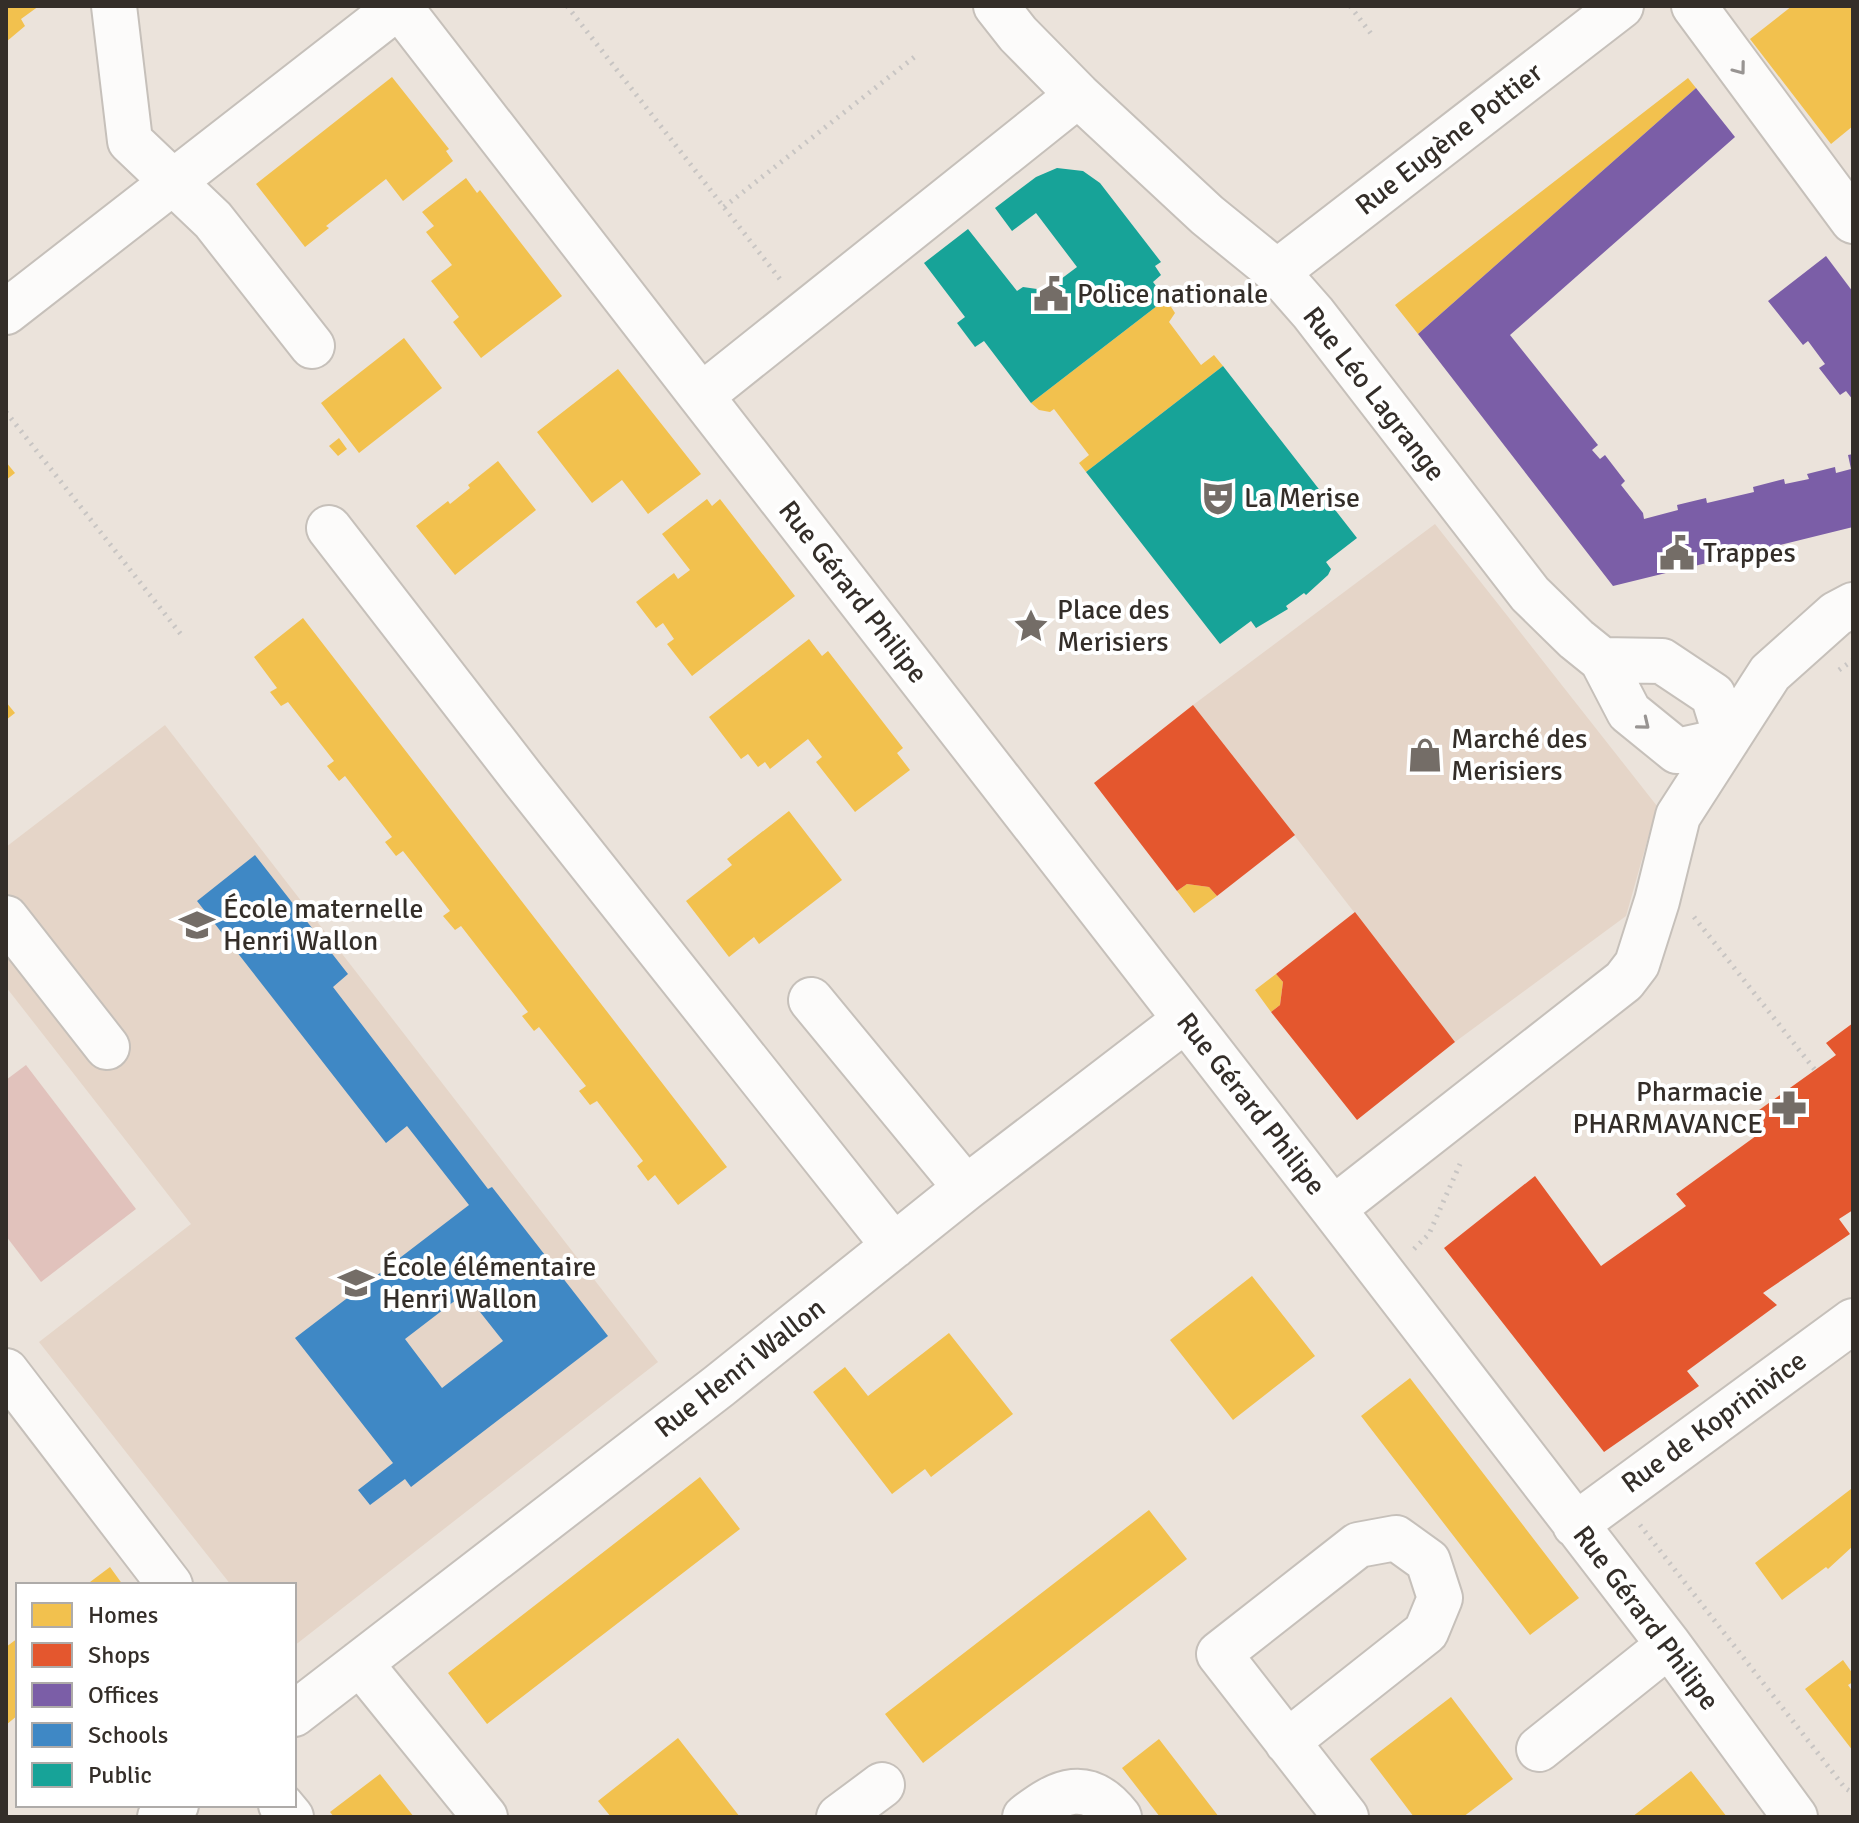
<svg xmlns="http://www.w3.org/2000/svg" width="1859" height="1823" font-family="Signika,sans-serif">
<rect width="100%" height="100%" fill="#ebe3db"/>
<path fill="#e5d5c8" d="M1435 524 1657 806 1626 916 1455 1042 1193 705Z
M165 725 658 1362 294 1646V1585H231L39 1342 191 1224 6 987V847Z"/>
<path fill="#e1c2bc" d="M26 1065 136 1209 41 1282 6 1236V1080Z"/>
<path fill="#f2c14e" d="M6 6H39L21 19 25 26 6 42Z
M1792 6H1853V126L1831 144 1750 39Z
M392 77 449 149 446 151 453 161 403 201 386 179 326 226 329 228 305 247 256 184Z
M1688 78 1696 88 1418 334 1395 305Z
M466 178 477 193 480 190 562 296 481 358 453 322 459 317 431 281 452 265 426 232 434 226 422 212Z
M1166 299 1175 313 1169 322 1201 365 1214 355 1223 366 1086 472 1079 463 1089 455 1054 409 1050 412 1039 410 1031 403Z
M404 338 442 388 359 453 321 403Z
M618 369 701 474 648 514 622 480 592 503 537 432Z
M339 438 347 449 338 456 329 446Z
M498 461 536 510 455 575 416 526 448 501 450 504 470 488 468 485Z
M6 462 15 473 6 480Z
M707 499 712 506 720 499 795 596 692 676 667 644 674 639 663 623 656 628 636 602 674 573 678 579 690 570 662 534Z
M303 618 727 1167 678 1205 655 1175 648 1181 637 1166 643 1161 597 1101 590 1105 579 1091 586 1086 539 1027 534 1031 522 1016 528 1012 461 926 455 930 443 916 450 911 403 851 396 856 385 842 392 837 345 776 339 781 327 766 334 761 288 702 281 706 270 692 277 688 254 657Z
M809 639 822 656 828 651 903 748 897 753 910 770 855 812 816 762 822 757 808 739 770 769 765 762 758 767 748 754 741 759 709 717Z
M6 702 15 713 6 720Z
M789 811 842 880 759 944 754 937 729 957 686 901 732 865 727 859Z
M1187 884 1209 887 1217 896 1194 913 1177 891Z
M1276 974 1283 982 1280 1005 1271 1012 1255 990Z
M1252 1276 1315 1356 1233 1420 1170 1340Z
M949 1333 1013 1414 931 1477 925 1469 892 1494 813 1392 845 1367 868 1396Z
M1410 1378 1579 1598 1530 1635 1361 1416Z
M700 1477 740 1529 487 1724 448 1673Z
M1851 1489 1853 1546 1828 1569 1826 1567 1782 1600 1755 1563Z
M1149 1510 1187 1559 923 1763 885 1714Z
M110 1567 123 1585H86Z
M18 1638V1715L6 1725V1647Z
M1843 1660 1853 1674V1682L1848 1685 1853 1692V1751L1805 1689Z
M1451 1697 1513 1779 1463 1817H1414L1370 1759Z
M678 1738 740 1817H611L598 1801Z
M1159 1739 1219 1817H1160L1122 1768Z
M1691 1771 1727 1817H1632Z
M380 1774 414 1817H334L330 1812Z"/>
<path fill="#e4572e" d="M1193 705 1295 835 1217 896 1209 887 1187 884 1177 891 1094 783Z
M1355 912 1455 1042 1357 1120 1271 1012 1280 1005 1283 982 1276 974Z
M1853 1023V1210L1839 1219 1850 1234 1763 1293 1777 1305 1687 1371 1699 1386 1604 1452 1444 1248 1535 1176 1601 1266 1686 1206 1676 1194 1760 1133 1748 1118 1836 1055 1826 1043Z"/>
<path fill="#7b5ea7" d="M1696 88 1735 137 1510 335 1598 445 1592 450 1600 459 1605 455 1625 481 1621 485 1643 513 1644 519 1678 510 1677 505 1706 498 1707 503 1754 492 1753 487 1784 479 1785 484 1809 479 1807 474 1835 467 1836 473 1851 469 1848 455 1853 454V527L1613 586 1418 334Z
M1826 256 1853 292V400L1846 391 1840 395 1819 368 1825 364 1808 341 1803 345 1768 301Z"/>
<path fill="#3f88c5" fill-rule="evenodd" d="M255 855 348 974 333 987 488 1189 492 1187 608 1336 411 1487 405 1479 370 1505 358 1490 393 1463 295 1338 469 1205 407 1126 386 1143 197 901ZM465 1293 503 1341 442 1388 405 1339Z"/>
<path fill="#17a398" d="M1057 168 1083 171 1100 183 1161 262 1155 266 1161 275 1153 282 1166 299 1031 403 984 341 975 347 957 323 965 317 924 263 968 229 1017 291 1023 287 1037 289 1041 294 1077 267 1036 213 1012 231 995 208 1036 177Z
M1223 366 1357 538 1326 562 1331 569 1328 575 1306 595 1304 593 1286 606 1288 609 1256 628 1251 621 1220 644 1086 472Z"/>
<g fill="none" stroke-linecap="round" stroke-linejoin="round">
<g stroke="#c6c0ba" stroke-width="48">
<path id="minor" d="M114 6 130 141 213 220 312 346
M996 6 1018 34 1078 95 1207 215 1277 272 1313 313 1530 594 1576 639 1602 660 1629 712 1677 751 1727 740
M1694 6 1853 221
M1078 95 701 396 1333 1209 1669 1645 1795 1817
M1277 272 1621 6
M6 312 399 6 701 396
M329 528 524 780 894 1246
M1602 660 1662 661 1713 695 1727 740
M6 918 107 1047
M811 1000 966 1188
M1333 1209 1624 981 1637 964 1657 901 1678 816 1770 673 1836 614 1853 605
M6 1371 170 1585
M1575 1525 1853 1321
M360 1663 485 1817
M294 1714 719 1386 966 1188 1185 1020
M1287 1742 1426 1632 1440 1598 1428 1561 1396 1538 1358 1545 1219 1654 1346 1817
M1539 1749 1669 1645
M281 1805 291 1817
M160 1817 176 1805
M839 1817 882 1785
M1025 1817C1059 1790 1088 1777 1119 1817"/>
</g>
<path stroke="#c8c5c3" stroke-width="5" stroke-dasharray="2 6" stroke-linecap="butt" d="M567 6 783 283
M1350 6 1372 35
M724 207 917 55
M6 412 183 637
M1839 670 1853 660
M1694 917 1815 1070
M1414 1249 1429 1234 1460 1164
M1640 1525 1845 1788 1853 1793"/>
<use href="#minor" stroke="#fcfbfa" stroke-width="44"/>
</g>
<defs><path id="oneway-chevron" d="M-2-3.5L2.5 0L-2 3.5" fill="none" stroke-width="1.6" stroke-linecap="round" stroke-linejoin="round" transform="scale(2)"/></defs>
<g stroke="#989492">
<use href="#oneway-chevron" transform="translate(1740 69) rotate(53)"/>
<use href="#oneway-chevron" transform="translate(1644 724) rotate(39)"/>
</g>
<defs>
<g id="civic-bare" transform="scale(2.76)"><path d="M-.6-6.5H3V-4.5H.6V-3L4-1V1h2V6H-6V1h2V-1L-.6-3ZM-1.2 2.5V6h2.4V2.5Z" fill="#746d67" stroke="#fff" stroke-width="2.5" paint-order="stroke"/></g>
<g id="theatre-bare" transform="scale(2.76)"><path d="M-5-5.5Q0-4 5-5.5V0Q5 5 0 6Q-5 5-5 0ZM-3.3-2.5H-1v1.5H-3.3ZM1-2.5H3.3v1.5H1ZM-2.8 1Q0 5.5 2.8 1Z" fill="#746d67" stroke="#fff" stroke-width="2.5" paint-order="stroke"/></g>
<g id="sight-bare" transform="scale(2.76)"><path d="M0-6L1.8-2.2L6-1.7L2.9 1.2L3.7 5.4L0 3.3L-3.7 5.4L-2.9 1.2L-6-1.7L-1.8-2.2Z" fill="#746d67" stroke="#fff" stroke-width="2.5" paint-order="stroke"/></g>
<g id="shop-bare" transform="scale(2.76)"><path d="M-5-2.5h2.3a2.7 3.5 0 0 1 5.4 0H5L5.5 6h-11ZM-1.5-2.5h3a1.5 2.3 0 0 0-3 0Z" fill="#746d67" stroke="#fff" stroke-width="2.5" paint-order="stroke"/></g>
<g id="school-bare" transform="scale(2.76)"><path d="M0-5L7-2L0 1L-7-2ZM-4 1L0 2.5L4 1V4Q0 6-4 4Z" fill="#746d67" stroke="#fff" stroke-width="2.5" paint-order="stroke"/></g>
<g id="pharmacy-bare" transform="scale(2.76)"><path d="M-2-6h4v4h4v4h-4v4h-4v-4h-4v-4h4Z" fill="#746d67" stroke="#fff" stroke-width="2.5" paint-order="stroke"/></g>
</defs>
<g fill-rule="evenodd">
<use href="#civic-bare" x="1051" y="294"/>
<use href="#theatre-bare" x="1218" y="498"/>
<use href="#civic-bare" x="1677" y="553"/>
<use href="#sight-bare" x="1031" y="626"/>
<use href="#shop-bare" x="1425" y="755"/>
<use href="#school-bare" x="197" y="925"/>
<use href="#pharmacy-bare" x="1789" y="1108"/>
<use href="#school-bare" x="356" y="1283"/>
</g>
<g text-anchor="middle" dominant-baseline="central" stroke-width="8" stroke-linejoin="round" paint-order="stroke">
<g font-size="28" fill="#342e29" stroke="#fff">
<text transform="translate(1449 139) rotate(-38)">Rue Eugène Pottier</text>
<text transform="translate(1374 394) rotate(52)">Rue Léo Lagrange</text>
<text transform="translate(853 592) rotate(52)">Rue Gérard Philipe</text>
<text transform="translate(1251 1104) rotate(52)">Rue Gérard Philipe</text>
<text transform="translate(740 1368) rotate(-38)">Rue Henri Wallon</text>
<text transform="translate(1714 1422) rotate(-36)">Rue de Koprinivice</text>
<text transform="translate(1646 1618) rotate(53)">Rue Gérard Philipe</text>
</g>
<g font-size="28" fill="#342e29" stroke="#fff" text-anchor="start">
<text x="1077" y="294">Police nationale</text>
<text x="1244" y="498">La Merise</text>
<text x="1703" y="553">Trappes</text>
<text x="1057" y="610">Place des<tspan x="1057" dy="32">Merisiers</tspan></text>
<text x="1451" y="739">Marché des<tspan x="1451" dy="32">Merisiers</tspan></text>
<text x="223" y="909">École maternelle<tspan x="223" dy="32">Henri Wallon</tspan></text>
<text x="1763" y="1092" text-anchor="end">Pharmacie<tspan x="1763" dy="32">PHARMAVANCE</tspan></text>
<text x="382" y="1267">École élémentaire<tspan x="382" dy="32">Henri Wallon</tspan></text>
</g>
</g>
<rect width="1859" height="1823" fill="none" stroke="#342e29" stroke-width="16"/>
<rect x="16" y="1583" width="280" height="224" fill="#ffffff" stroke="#aeaba9" stroke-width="2"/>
<rect x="32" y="1603" width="40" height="24" fill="#f2c14e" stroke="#aeaba9" stroke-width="2"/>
<text x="88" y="1623" font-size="24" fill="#342e29">Homes</text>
<rect x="32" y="1643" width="40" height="24" fill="#e4572e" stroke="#aeaba9" stroke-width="2"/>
<text x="88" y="1663" font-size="24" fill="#342e29">Shops</text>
<rect x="32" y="1683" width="40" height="24" fill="#7b5ea7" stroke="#aeaba9" stroke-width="2"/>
<text x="88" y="1703" font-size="24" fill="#342e29">Offices</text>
<rect x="32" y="1723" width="40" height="24" fill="#3f88c5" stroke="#aeaba9" stroke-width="2"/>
<text x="88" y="1743" font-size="24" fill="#342e29">Schools</text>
<rect x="32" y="1763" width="40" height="24" fill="#17a398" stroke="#aeaba9" stroke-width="2"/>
<text x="88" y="1783" font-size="24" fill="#342e29">Public</text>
</svg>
